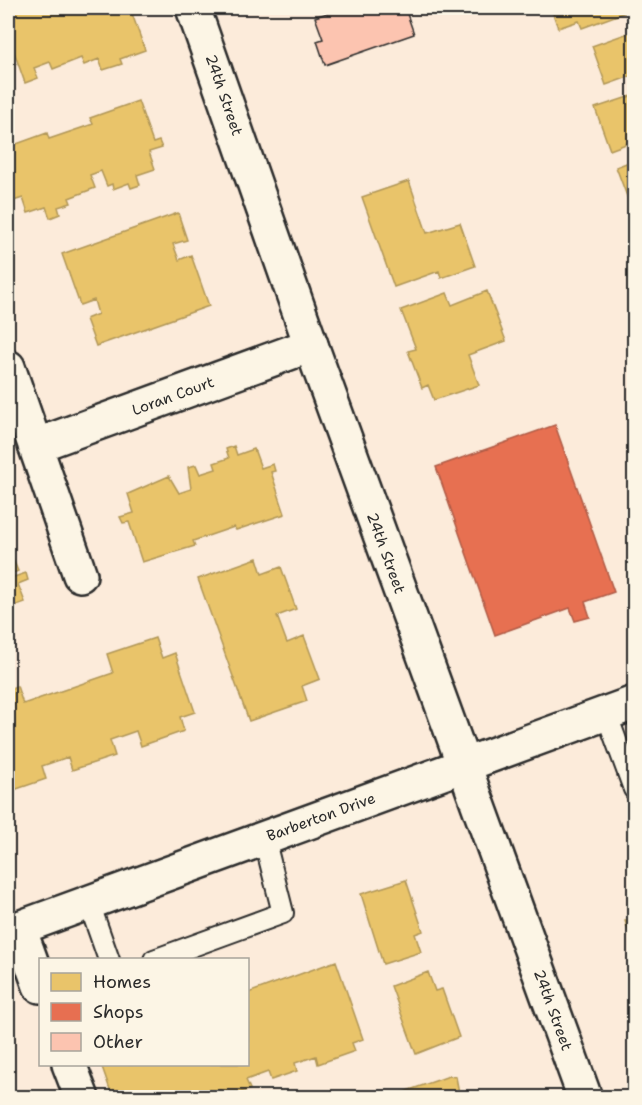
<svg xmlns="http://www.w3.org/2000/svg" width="642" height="1105" font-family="'Shantell Sans',sans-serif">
<rect width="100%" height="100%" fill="#fcebda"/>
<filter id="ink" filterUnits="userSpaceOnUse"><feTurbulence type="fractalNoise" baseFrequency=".0167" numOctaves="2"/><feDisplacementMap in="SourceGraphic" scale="12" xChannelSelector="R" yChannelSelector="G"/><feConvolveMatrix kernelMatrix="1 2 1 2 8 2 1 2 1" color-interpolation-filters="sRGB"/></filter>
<g filter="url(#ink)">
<path fill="#e9c46a" stroke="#b09657" stroke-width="1.5" d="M22 8H130L145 50 120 59 122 64 103 70 99 59 84 65 81 58 53 69 50 62 34 68 38 78 25 83 8 35V13Z
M551 8H634V9L582 28 579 21 558 28Z
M634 31V75L606 85 592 46Z
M634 95V141L610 150 595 108Z
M138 101 153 143 159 141 162 148 149 152 155 169 137 175 140 185 131 188 129 183 113 189 112 184 107 186 101 171 90 175 95 188 69 198 71 203 58 207 60 214 50 218 46 207 28 213 23 198 10 202 8 195 11 193 8 183V147L47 133 49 139 93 124 90 118Z
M634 160V205L631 207 616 167Z
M409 181 427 233 460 223 475 266 441 278 439 271 394 287 362 197Z
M178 213 187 240 173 244 179 260 191 255 209 306 96 346 86 319 98 314 94 300 80 305 62 254Z
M487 291 506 341 468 355 479 385 434 400 428 385 422 388 408 351 416 349 401 310 447 293 452 305Z
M234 446 237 455 254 449 261 468 273 464 275 471 271 472 285 514 236 530 234 527 193 541 195 546 142 562 129 522 123 523 120 517 134 513 128 494 169 476 179 493 191 489 188 467 196 465 200 474 216 469 214 463 229 458 226 449Z
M8 548 18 571 13 573 14 577 26 573 28 580 18 584 25 602 8 608Z
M257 558 262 574 281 567 296 609 277 616 287 643 304 636 320 679 302 686 307 701 249 721 198 579Z
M155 638 162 658 175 653 195 712 180 717 184 731 141 746 136 731 110 740 115 756 72 770 68 757 42 766 46 779 8 792V689L17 686 23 704 113 673 107 654Z
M406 880 423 931 415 934 421 952 383 964 361 894Z
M634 918V947L625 921Z
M336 961 363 1039 352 1043 355 1051 318 1064 316 1056 295 1063 297 1071 271 1080 268 1072 246 1080 250 1089 224 1098H222L220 1090 200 1098H113L101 1064H248V993Z
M428 972 435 991 442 989 459 1037 416 1054 391 986Z
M449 1076 456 1077 460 1098H387Z
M8 1078 14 1098H8Z"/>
<path fill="#e76f51" stroke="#af5b46" stroke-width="1.5" d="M555 425 614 592 585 602 590 617 575 621 570 608 495 635 436 467Z"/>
<path fill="#fcc4b0" stroke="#2b2b2b" stroke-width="1.5" d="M343 8H405L414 34 325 65 317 41 323 39 315 17Z"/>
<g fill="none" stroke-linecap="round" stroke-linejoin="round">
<g stroke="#2b2b2b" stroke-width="24">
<path id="service" d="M606 713 634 789
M89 903 109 960
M154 960 283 913 264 838"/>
</g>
<g stroke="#2b2b2b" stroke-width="38">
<path id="minor" d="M8 367 80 575
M35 446 311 345
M19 928 40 986
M8 932 634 703
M69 1064 82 1098"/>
</g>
<g stroke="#2b2b2b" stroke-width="38">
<path id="tertiary" d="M193 8 311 345 585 1098"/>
</g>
<use href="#service" stroke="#fcf5e5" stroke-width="20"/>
<use href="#minor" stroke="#fcf5e5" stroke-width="33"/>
<use href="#tertiary" stroke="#fcf5e5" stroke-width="33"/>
</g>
</g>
<g text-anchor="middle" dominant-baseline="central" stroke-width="6" stroke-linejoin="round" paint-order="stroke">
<g font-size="15" fill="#2b2b2b" stroke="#fcf5e5">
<text transform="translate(224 95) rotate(71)">24th Street</text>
<text transform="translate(173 396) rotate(-20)">Loran Court</text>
<text transform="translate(386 553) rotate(70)">24th Street</text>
<text transform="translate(321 817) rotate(-20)">Barberton Drive</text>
<text transform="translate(553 1010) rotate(70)">24th Street</text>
</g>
</g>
<rect width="642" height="1105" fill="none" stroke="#fcf5e5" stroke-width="30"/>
<rect x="15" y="15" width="612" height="1075" fill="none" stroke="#2b2b2b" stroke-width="2" filter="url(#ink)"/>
<rect x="39" y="958" width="210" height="108" fill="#fcf5e5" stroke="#a8a49b" stroke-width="1.5"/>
<rect x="51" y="973" width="30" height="18" fill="#e9c46a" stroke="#a8a49b" stroke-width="1.5"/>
<text x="93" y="988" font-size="18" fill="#2b2b2b">Homes</text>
<rect x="51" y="1003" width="30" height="18" fill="#e76f51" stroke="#a8a49b" stroke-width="1.5"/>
<text x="93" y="1018" font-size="18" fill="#2b2b2b">Shops</text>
<rect x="51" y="1033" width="30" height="18" fill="#fcc4b0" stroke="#a8a49b" stroke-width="1.5"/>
<text x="93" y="1048" font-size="18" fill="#2b2b2b">Other</text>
</svg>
